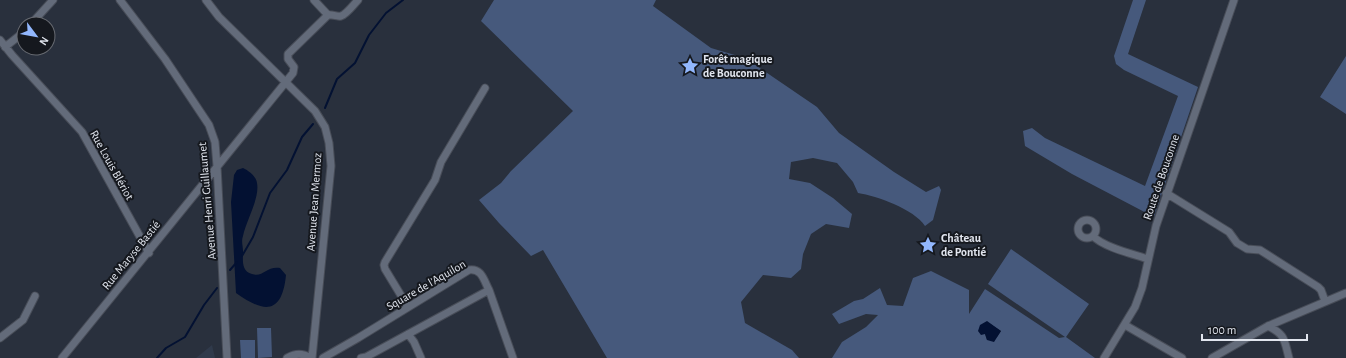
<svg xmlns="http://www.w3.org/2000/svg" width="1346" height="358" font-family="'Alegreya Sans',sans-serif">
<rect width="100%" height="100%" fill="#29303d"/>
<path fill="#303a4b" d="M212 345 215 358H196Z"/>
<path fill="#46597c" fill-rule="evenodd" d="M494 0H656L653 6 711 48 745 58 817 107 839 133 894 172 926 192 939 186 941 190 933 220 925 226C914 209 877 196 858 193L853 182 837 163 813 158 791 162 789 179 810 183 833 198 852 214 849 228 826 224 811 234 803 254 801 269 791 278 763 275 741 302 745 323 792 350 799 358H607L543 250 531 256 499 223 479 200 501 183 511 171 573 111 481 21Z
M1133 0H1146L1128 54 1198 87 1154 217 1072 174 1025 146 1023 131 1032 128 1045 138 1145 186 1178 96 1124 70 1116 64 1114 56Z
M1346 56V114L1320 97Z
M1011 249 1089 304 1066 337 1095 358H832L842 342 866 327 878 315 866 314 839 324 832 314 854 301 863 299 880 288 887 305 903 306 913 278 931 271 969 290V314L985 289 1059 338 1065 337 988 284ZM990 324 1001 331 997 337 987 340 985 334Z
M257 328H271L272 357 258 358Z
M240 340H255V358H241Z"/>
<path fill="#031132" d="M243 168C249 171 256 176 257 183 260 198 246 221 243 236 241 241 243 246 243 251 243 260 241 271 252 274 263 278 266 266 280 268L286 275C282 315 264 313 236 293L231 202 234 175 237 170Z
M987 321 1001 331 994 342 987 340 985 334 981 335 978 331 980 325Z"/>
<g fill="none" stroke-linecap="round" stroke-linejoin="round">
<path stroke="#031132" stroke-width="2" d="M325 108 337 79 355 63 369 35 386 13 403 0
M242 256 253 237 270 193 287 170 302 137 313 124
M230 270 237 262
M157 358 166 348 185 337 204 305 217 288"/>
<g stroke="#484d58" stroke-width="9">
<path id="minor" d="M120 0 165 59 209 125 215 142 217 166 227 358
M206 0 219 17 315 111 325 127 329 143 331 166 312 358
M314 0 328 15C332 14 336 17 341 16 347 14 354 4 358 0
M31 24 53 0
M0 40 12 55 82 132 149 253
M5 47 24 32
M1166 193 1229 232 1237 243 1247 249 1260 250 1318 287 1321 290 1325 301
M1078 229a9 9 0 1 1 18 0a9 9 0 1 1-18 0Z
M1093 236C1103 247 1133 254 1148 259
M489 290 513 358
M408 307 385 269 384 265 385 262 435 180 441 162 485 88
M1125 325 1182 358
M1268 326C1286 335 1284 340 1289 358
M408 334 414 342 421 358
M0 338 23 320 35 296
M62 358 285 83 293 73 294 67 288 59V54L328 15
M287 358C296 353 302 353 311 358
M323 358 358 338 469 270C482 268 484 281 489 290L366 357 361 358
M1104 358 1135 307 1142 288 1156 226 1234 0
M1212 358 1268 326 1346 293"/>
</g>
<use href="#minor" stroke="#636b7a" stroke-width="7"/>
</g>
<defs>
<g id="sight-bare" transform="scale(1.38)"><path d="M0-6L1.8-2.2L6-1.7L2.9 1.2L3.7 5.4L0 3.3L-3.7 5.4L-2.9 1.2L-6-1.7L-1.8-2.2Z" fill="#92b7fd" stroke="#15181e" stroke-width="2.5" paint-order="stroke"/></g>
</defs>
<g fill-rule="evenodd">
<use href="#sight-bare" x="690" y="66"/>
<use href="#sight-bare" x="928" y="245"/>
</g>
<g text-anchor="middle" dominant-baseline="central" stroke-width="4" stroke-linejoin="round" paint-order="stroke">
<g font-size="12" font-weight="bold" fill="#e1e5ee" stroke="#15181e" text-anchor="start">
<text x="703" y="59">Forêt magique<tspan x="703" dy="14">de Bouconne</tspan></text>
<text x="941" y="238">Château<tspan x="941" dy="14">de Pontié</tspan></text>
</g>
<g font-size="12" fill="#e1e5ee" stroke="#15181e">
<text transform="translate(112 165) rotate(61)">Rue Louis Blériot</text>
<text transform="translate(1161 177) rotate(-71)">Route de Bouconne</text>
<text transform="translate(207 201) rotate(-95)">Avenue Henri Guillaumet</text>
<text transform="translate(314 202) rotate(-86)">Avenue Jean Mermoz</text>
<text transform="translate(131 255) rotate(-51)">Rue Maryse Bastié</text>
<text transform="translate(426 285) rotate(-30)">Square de l'Aquilon</text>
</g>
</g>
<g transform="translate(36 36) rotate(122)"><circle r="19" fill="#15181e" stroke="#676a71"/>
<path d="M0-3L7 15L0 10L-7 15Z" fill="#92b7fd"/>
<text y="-6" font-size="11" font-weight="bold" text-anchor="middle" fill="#e1e5ee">N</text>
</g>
<path d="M1202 334v6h105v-6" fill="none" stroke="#e1e5ee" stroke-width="2"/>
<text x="1208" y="334" font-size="12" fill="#e1e5ee" stroke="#15181e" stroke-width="3" paint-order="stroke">100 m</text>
</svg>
